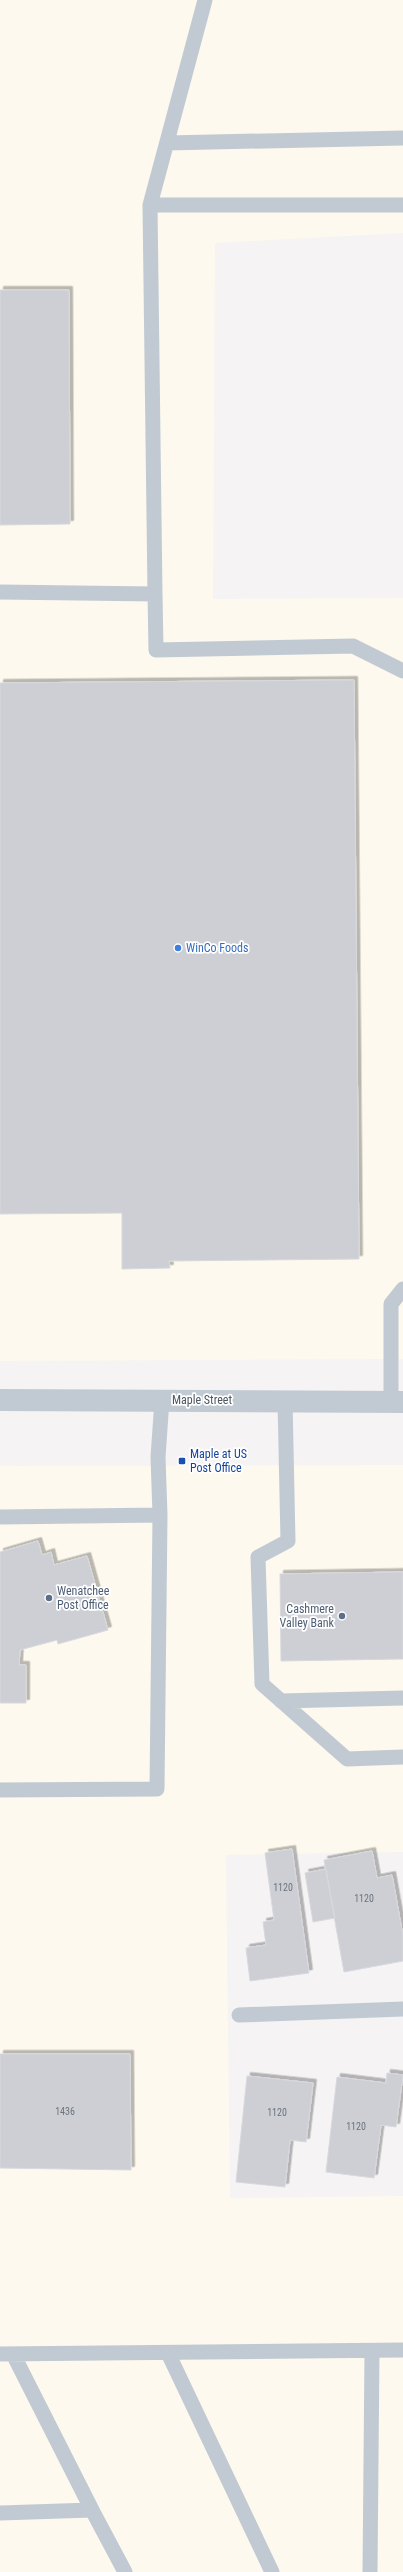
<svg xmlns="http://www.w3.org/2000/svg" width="403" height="2572" font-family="'Roboto Condensed',sans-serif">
<defs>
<filter id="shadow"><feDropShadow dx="3.5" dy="-3.5" stdDeviation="0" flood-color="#0004"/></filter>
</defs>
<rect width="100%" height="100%" fill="#f5f3f3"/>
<path fill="#fdf9ef" d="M0 0H403V233L215 243 213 599 403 598V1359L0 1361Z
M403 1465V1852L226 1855 230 2198 403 2196V2572H0V1466Z"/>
<path fill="#cdcfd5" stroke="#d7d9de" filter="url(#shadow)" d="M0 290H69L70 524 0 525Z
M354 680 359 1259 169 1261 170 1268 122 1269V1213L0 1214V683Z
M38 1541 42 1555 51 1552 54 1565 87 1556 108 1630 58 1644 57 1640 20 1650 19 1665H26V1703H0V1552Z
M403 1572V1659L281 1661 280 1574Z
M292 1849 309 1973 250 1981 246 1948 266 1945 263 1922 274 1920 265 1853Z
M372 1851 377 1878 392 1875 403 1936V1961L344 1972 324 1860Z
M326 1869 335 1918 313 1922 305 1873Z
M0 2054H130L131 2170 0 2168Z
M387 2073 403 2075 396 2127 381 2125 374 2178 326 2172 337 2077 386 2083Z
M247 2076 313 2083 306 2142 290 2140 285 2187 236 2182Z"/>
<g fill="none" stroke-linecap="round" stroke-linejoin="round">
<path stroke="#c1cad2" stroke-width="15" d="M167 143 403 138
M150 205 205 0
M0 592 155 594 150 205H403
M155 594 156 650 353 646 403 671
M285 1400 288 1541 258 1557 262 1684 347 1759 403 1757
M391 1402V1304L403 1289
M0 1517 160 1515
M281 1701 403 1698
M0 1790 157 1789 160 1515 158 1457 162 1400
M239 2015 403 2009
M168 2353 272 2572
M0 2354 403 2350
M92 2510 125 2572
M0 2513 92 2510 13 2354
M370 2572 372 2351"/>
<path stroke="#c1cad2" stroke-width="22" d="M0 1400 403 1402"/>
</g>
<circle fill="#3f7fe0" stroke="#fff" stroke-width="1.5" cx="178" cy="948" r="4"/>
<rect fill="#1a4fb4" stroke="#fff" stroke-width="1.5" x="178" y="1457" width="8" height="8" rx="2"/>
<g fill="#5c6f8a" stroke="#fff" stroke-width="1.5">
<circle cx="49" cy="1598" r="4"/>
<circle cx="342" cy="1616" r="4"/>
</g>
<g text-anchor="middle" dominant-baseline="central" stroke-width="3.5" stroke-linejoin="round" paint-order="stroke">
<g font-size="10" fill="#6b747e">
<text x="283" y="1887">1120</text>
<text x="364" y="1898">1120</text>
<text x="65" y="2111">1436</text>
<text x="277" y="2112">1120</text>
<text x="356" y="2126">1120</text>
</g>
<g font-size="12" fill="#366cbe" stroke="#fff" text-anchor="start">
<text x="186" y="948">WinCo Foods</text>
</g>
<g font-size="12" fill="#4a5661" stroke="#fff">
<text x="202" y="1400">Maple Street</text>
</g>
<g font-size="12" fill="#164399" stroke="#fff" text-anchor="start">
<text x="190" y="1454">Maple at US<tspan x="190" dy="14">Post Office</tspan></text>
</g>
<g font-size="12" fill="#4e5e75" stroke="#fff" text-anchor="start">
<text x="57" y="1591">Wenatchee<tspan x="57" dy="14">Post Office</tspan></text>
<text x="334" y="1609" text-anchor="end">Cashmere<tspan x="334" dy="14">Valley Bank</tspan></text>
</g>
</g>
</svg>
